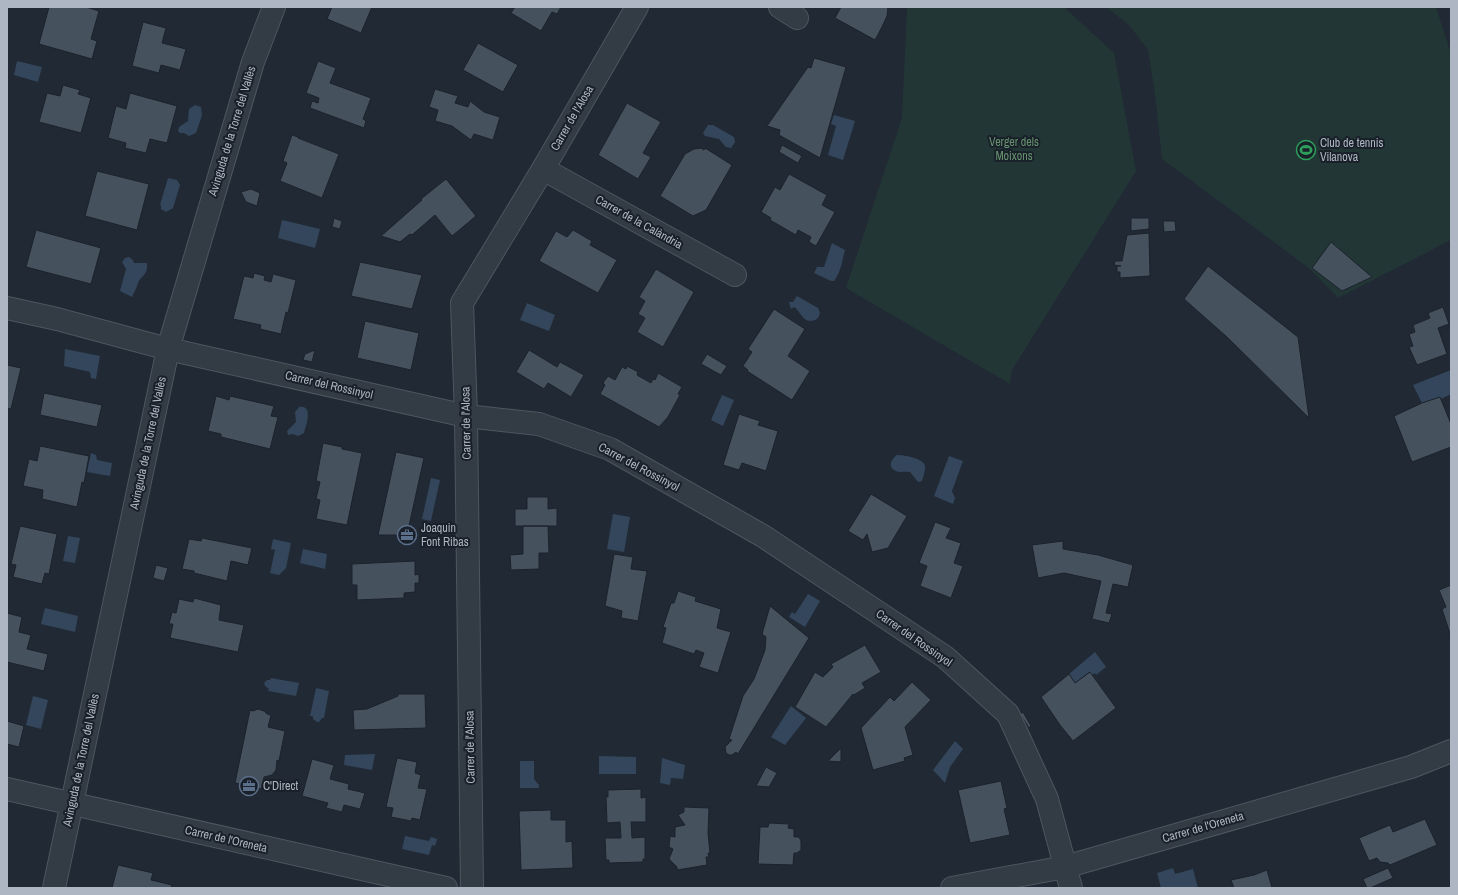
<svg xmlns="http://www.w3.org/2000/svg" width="1458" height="895" font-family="'Archivo Narrow',sans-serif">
<rect width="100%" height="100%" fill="#202934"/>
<path fill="#233636" d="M907 7H1064L1114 53 1136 171 1012 370 1010 384 846 288 902 118Z
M1106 7H1436L1451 54V240L1338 298 1309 268 1162 159 1155 94 1148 50 1129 25Z"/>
<path fill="#34465b" d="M17 61 42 67 38 82 14 75Z
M195 105 201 107 202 115 196 133 189 136 184 133H180L178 131 179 127 188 121 189 109Z
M834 115 855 121 843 160 828 155 836 126 831 124Z
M708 125H713L734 137 735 142 731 148 726 147 719 139 705 136 703 133Z
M168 178 177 180 180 185 173 208 166 212 161 209V205H160Z
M282 220 320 229 315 248 278 238Z
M832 243 845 250C842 261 841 272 834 281H831L814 273 817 267H824Z
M129 257 133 260 134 263H147C148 276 142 274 138 283 137 288 134 292 132 297L120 291 126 269 122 262 125 258Z
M797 296 818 308 820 313C819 316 818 319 815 320 803 325 801 311 794 307L791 309 789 302H793Z
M527 303 555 315 549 331 520 320Z
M65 349 100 356 96 379 91 378 90 372 64 366Z
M1451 370V394L1441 399 1440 397 1422 403 1413 385Z
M722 395 734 400 723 426 711 420Z
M299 407C314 405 306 425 304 433L298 436 293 434 288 435 287 431 296 422 295 412Z
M91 453 96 455 97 460 112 463 110 476 87 472Z
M897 455C903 455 924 458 925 466 926 468 923 478 922 481L918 482 910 472C905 471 900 473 896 471 887 468 891 459 897 455Z
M949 456 963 461 952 491 955 498 953 504 934 496Z
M431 478 440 480 431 521 422 519Z
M613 514 630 517 624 552 607 549Z
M68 536 80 538 75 563 63 561Z
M273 539 291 543 286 568 279 575 270 573 275 550 271 549Z
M303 549 327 554 325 569 300 563Z
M808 594 820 601 805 627 789 617 792 612 795 614Z
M45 608 78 616 75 632 41 624Z
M1095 652 1106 667 1096 675 1095 673 1092 675 1089 672 1075 683 1069 674Z
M271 678 299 683 296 696 268 691 269 689 265 686 264 683 267 680H270Z
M316 688 329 691 324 718H322L319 722H317L313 719V716H310Z
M33 696 48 700 41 729 26 725Z
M791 706 806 718 785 745 771 737Z
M955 741 963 749 950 767 945 783 933 770Z
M375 754 372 770 344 765 345 755Z
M599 756 636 757V774H599Z
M662 758 685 765 683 779 671 778 670 785 660 783Z
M520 761H534V779L539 785V788H520Z
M405 836 429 841 431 837 437 839 435 846 432 845 429 855 402 849Z
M1173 868 1175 874 1193 869 1198 888H1161L1157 873Z"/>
<path fill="#46515e" stroke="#1b222c" d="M49 7H86L99 11 91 39 97 41 92 59 39 44Z
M332 7H372L361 33 327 19Z
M515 7H561L557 14 552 12 541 31 511 13Z
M841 7H888L887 16 882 27 875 40 835 18Z
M143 22 166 28 162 43 186 49 180 70 161 65 159 73 132 66Z
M478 43 518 65 503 92 463 70Z
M814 58 846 67 820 158 779 135 780 130 767 126 808 67 811 68Z
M318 61 336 68 330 83 371 98 363 119 366 121 364 128 310 108 312 101 318 103 319 98 306 93Z
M63 85 80 90 78 94 91 98 81 133 39 122 47 93 60 96Z
M435 89 458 96 455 103 468 107 470 101 484 112 500 117 493 140 474 134 471 140 452 126 435 121 438 110 429 107Z
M130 93 177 106 167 143 150 139 146 153 125 148 126 143 108 138 116 106 126 109Z
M627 103 661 122 643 153 651 157 638 179 598 155Z
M292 135 298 137V138L339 154 322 198 280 181 287 163 283 161Z
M782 145 802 156 798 163 779 152Z
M701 148 704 150 705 148 732 165 706 210 693 216 660 196 685 154 694 149Z
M97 171 149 184 137 230 85 216Z
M789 174 827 195 822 205 835 212 816 246 809 242 811 237 798 230 796 235 770 220 771 218 761 212 775 187 780 190Z
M446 179 476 216 452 236 435 215 412 235 410 234 400 242 381 236 422 200 421 199Z
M251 189 260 193 257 206 246 202 241 192Z
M334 218 342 221 340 229 332 227Z
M1131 218H1149V229L1131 231Z
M1163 221H1175L1176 231 1164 232Z
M36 230 101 248 91 284 26 267Z
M573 230 592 241 590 245 617 260 598 293 539 261 556 231 567 237Z
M1149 233 1150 276 1120 278V272H1117V266H1121L1114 265 1115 261H1122L1127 235Z
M1331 242 1372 277 1342 291 1312 268Z
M360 262 422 275 412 309 351 296Z
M1208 266 1298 337 1309 418 1227 337 1184 299Z
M656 269 694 292 663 347 637 332 645 318 638 314 645 301 639 297Z
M254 273 265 276 264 280 271 282 273 274 296 280 288 313 286 312 281 334 260 329 261 325 233 319 244 276 253 278Z
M1443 307 1449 324 1438 328 1447 354 1417 365 1409 347 1413 346 1409 334 1415 332 1413 325 1430 318 1428 313Z
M774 309 805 329 788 356 810 371 792 400 747 371 748 370 743 366 752 352 748 349Z
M365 321 419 333 411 370 357 358Z
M315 350 312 362 303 360 305 354Z
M529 350 557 367 560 362 584 375 571 397 548 383 544 389 516 372Z
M707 354 727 366 721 375 701 364Z
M7 365 21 368 11 409 7 408Z
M627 366 638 372 637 375 651 383 653 379 655 380 658 373 682 387 678 394 680 395 668 417 659 427 600 394 605 385 603 383 608 376 615 380 622 367 626 369Z
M44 393 102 405 97 427 40 415Z
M216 396 229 400 230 396 274 406 271 416 278 417 270 449 221 437V434L208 431Z
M1440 397 1451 424V447L1412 462 1394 416 1422 403Z
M739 414 760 421 758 425 778 431 766 471 742 463 739 470 723 465Z
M323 443 342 447V449L362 453 347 525 316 519 320 500 316 499 320 482 316 481Z
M40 446 89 456 84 483 82 482 77 507 42 499 43 490 23 486 29 459 37 461Z
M396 452 424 458 407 535H378Z
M871 494 907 516 888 548 872 552 867 534 863 540 848 531Z
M527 497H548V509L557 508V526H515V509H527Z
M935 522 951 528 946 538 961 543 954 563 963 566 951 598 920 586 927 566 919 563Z
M20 526 57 534 49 574 45 573 42 584 13 577 16 565 11 564Z
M523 526H548L549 553H539V569L511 570 510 555 523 554Z
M202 538 252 548 248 565 231 561 227 581 194 573V571L182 569 189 539 201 541Z
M1063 541V549L1098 555 1133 565 1128 587 1113 584 1106 613 1112 614 1109 623 1092 619 1101 581 1064 573 1038 578 1032 545Z
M614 554 633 557 631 569 647 571 638 621 621 618 622 611 605 606Z
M415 561V575L419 574V583H415V592L404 593V598L357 600V585H352V564Z
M156 565 168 568 164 581 153 578Z
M1451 585V637L1442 609 1446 607 1439 590Z
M678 591 696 597 695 601 721 609 717 628 731 632 718 673 699 667 704 653 696 650 694 654 662 643 666 628 663 627 671 603H674Z
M194 598 221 605 219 620 244 625 238 652 170 638 173 624H169L172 612 176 613 179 599 193 602Z
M770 606 809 638 738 754 736 752 732 755H729L726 753 725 747 732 740 729 739 743 696 754 679 765 650 766 637 762 634Z
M7 613 22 617 19 632 31 635 27 649 48 654 44 671 7 662Z
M865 645 881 672 862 683 865 688 854 695 853 694 826 727 795 707 815 672 823 677 833 667 831 664Z
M1090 672 1116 708 1073 741 1060 725 1041 697 1069 674 1075 683Z
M912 682 931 700 905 727 913 755 904 758 905 761 873 770 861 728 890 697 894 701Z
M398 694H425L426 728 354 730 353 710 367 709 398 696Z
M258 709 264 711 267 714 271 715 268 727 285 731 279 761 277 760 276 770 272 775 264 777 261 789 235 783 250 710 253 711Z
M1023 712 1031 726 1029 728 1020 714Z
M7 721 24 726 19 747 7 744Z
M841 748V762L828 761Z
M397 758 417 762 415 773 421 775 418 788 427 789 420 820 412 818 411 821 391 817 393 808 386 807Z
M312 759 334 765 330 779 349 784 348 789 365 793 360 809 344 805 342 812 326 808 328 803 302 796Z
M766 767 777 773 769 787 756 786Z
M1001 781 1007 808 1004 809 1010 835 970 843 958 790Z
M641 789V798L646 797V822H631L632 838 645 837V859H643V862L609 863V860H606L605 838H621L620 822 607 823 606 797H608V790Z
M684 807 709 808 708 833 710 853H708L709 857H706L707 865 677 870V867L669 859 673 849 669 847 670 836 675 837V827L685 825 678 815 684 812Z
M551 810V820H566V842L572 841 573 868 521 870 519 811Z
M1425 819 1437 845 1390 865 1388 863 1380 862 1377 858 1369 861 1359 838 1390 825 1393 832Z
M769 823 789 824 788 828 794 829V837H799L801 841V850L797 853H794L793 865 758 864 760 827H768Z
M118 865 153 873 151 880 172 885 171 888H112Z
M1388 868 1393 878 1370 888H1367L1363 879Z
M1267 870 1272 888H1234L1231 880 1254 875Z"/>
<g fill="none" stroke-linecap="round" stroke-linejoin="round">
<g stroke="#4e5660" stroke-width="24">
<path id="minor" d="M780 7 797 18
M543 169 735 275
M7 308 57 319 168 349 466 416 539 424 610 449 763 536 945 657 1008 714 1047 799 1071 888
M7 789 446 888
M54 888 168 349 253 62 274 7
M472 888 466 416 462 303 543 169 637 7
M952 888 1065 867 1411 767 1451 751"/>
</g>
<use href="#minor" stroke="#333b45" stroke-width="22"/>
</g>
<defs>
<g id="stadium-ring" transform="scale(1)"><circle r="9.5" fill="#192029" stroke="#2e9e5b" stroke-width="1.5"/><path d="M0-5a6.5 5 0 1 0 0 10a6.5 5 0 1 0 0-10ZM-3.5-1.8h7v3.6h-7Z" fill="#2e9e5b"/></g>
<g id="office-ring" transform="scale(1)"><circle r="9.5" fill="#192029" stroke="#5c6f8a" stroke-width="1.5"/><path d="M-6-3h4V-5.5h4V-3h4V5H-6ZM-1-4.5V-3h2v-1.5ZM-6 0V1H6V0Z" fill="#5c6f8a"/></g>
</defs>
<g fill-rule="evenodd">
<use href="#stadium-ring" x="1306" y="150"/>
<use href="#office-ring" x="407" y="535"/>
<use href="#office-ring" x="249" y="786"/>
</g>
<g text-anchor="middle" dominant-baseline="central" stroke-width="4" stroke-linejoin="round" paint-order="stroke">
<g font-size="12" fill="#adb6c2" stroke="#192029">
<text transform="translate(572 118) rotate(-60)">Carrer de l'Alosa</text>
<text transform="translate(232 131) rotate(-73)">Avinguda de la Torre del Vallès</text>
<text transform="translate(639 222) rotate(29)">Carrer de la Calàndria</text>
<text transform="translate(329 385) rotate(13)">Carrer del Rossinyol</text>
<text transform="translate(466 423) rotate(-91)">Carrer de l'Alosa</text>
<text transform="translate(148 443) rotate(-78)">Avinguda de la Torre del Vallès</text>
<text transform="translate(639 467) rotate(28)">Carrer del Rossinyol</text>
<text transform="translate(914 638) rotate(35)">Carrer del Rossinyol</text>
<text transform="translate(470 747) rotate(-91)">Carrer de l'Alosa</text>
<text transform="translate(81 760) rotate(-78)">Avinguda de la Torre del Vallès</text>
<text transform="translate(1203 827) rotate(-16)">Carrer de l'Oreneta</text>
<text transform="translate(226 839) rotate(13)">Carrer de l'Oreneta</text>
</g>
<g font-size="12" fill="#66916e" stroke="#192029">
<text x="1014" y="142">Verger dels<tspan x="1014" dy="14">Moixons</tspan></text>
</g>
<g font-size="12" fill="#adb6c2" stroke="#192029" text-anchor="start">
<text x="1320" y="143">Club de tennis<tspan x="1320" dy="14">Vilanova</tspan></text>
<text x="421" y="528">Joaquin<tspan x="421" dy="14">Font Ribas</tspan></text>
<text x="263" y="786">C'Direct</text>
</g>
</g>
<rect width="1458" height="895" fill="none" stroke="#adb6c2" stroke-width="16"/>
</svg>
